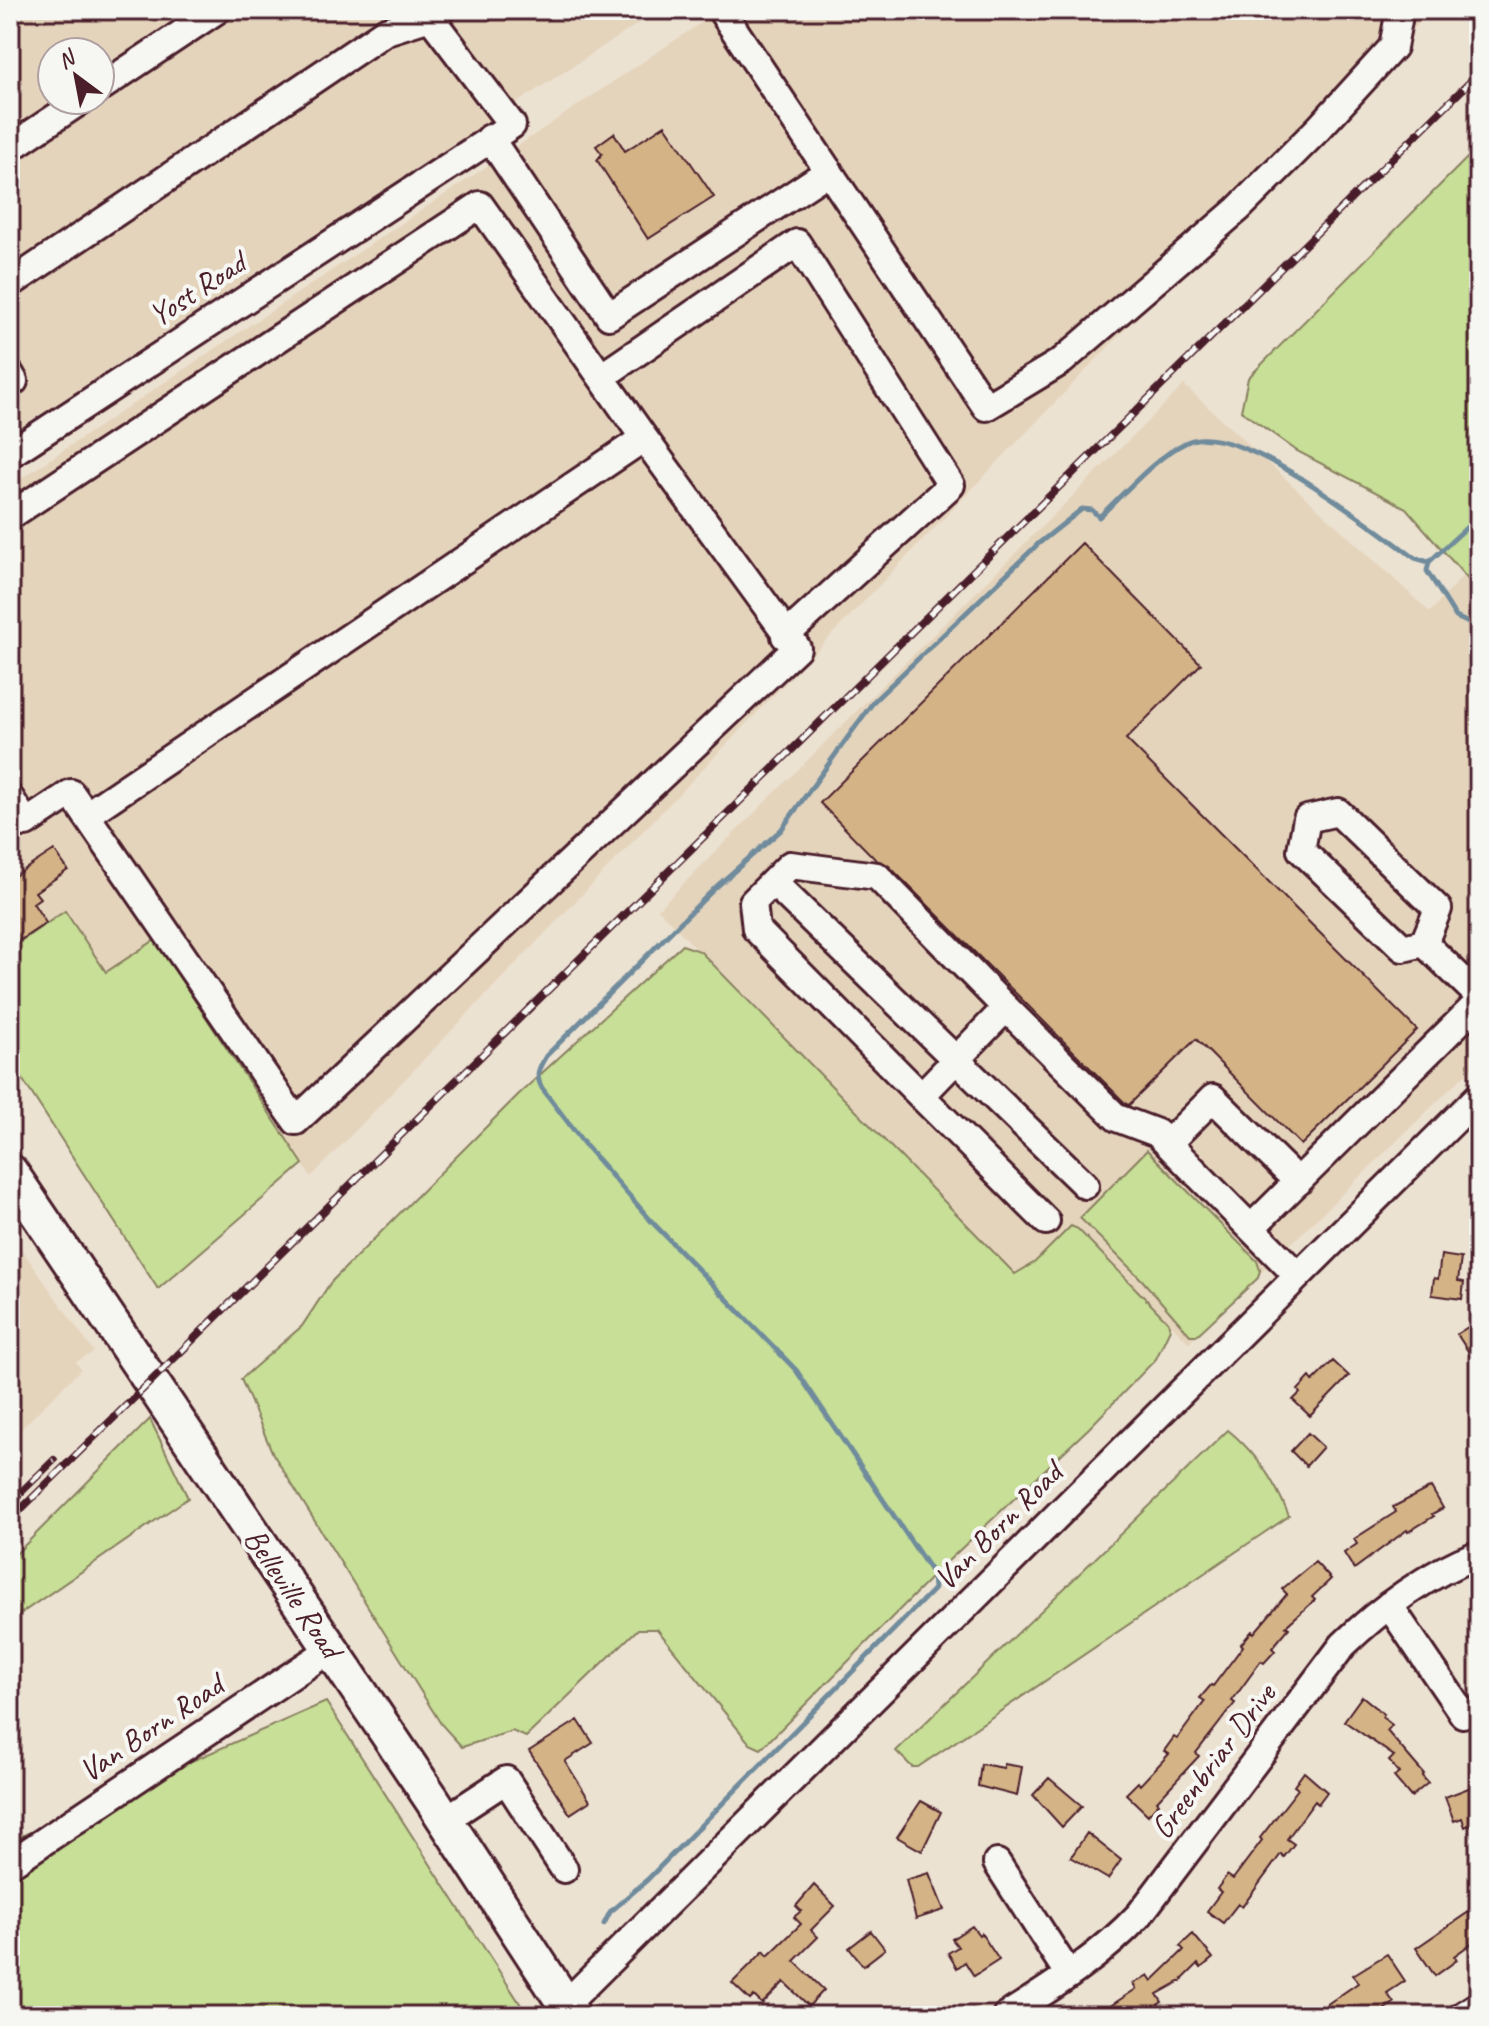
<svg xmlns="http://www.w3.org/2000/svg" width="1489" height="2026" font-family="Caveat,sans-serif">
<rect width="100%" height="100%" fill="#ece2d2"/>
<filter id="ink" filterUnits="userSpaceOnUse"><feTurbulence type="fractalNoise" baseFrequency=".0125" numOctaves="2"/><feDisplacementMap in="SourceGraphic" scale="16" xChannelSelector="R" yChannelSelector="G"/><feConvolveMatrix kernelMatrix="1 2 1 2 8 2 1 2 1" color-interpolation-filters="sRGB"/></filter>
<g filter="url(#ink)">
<path fill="#e5d4bc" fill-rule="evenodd" d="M10 10H659L10 434ZM52 52H100V100H52Z
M720 10H1432L311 1177 155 940 106 972 12 947 10 944V486Z
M1184 385 1430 612 1479 558V1061L1189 1343 1078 1229 1021 1288 658 909Z
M10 1233 94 1352 76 1362 81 1369 10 1440Z"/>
<path fill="#c7df96" stroke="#887f60" stroke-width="2" d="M1479 146V592L1406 508 1297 451 1241 411 1248 378Z
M65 911 106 972 155 940 303 1164 158 1289 10 1060V945L12 947Z
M682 945 700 951 1015 1274 1035 1262 1071 1226 1078 1229 1168 1322 1170 1329 1156 1359 1089 1428 946 1563 761 1749 750 1744 657 1629H638L526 1737 512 1731 462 1747 441 1724 273 1454 241 1379 302 1326 331 1282 519 1094Z
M1147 1150 1257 1261 1260 1270 1258 1278 1197 1335H1190L1142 1280 1080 1218Z
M150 1419 188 1498 10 1621V1560Z
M1228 1430C1255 1452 1276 1483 1289 1516L918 1767H912L896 1751Z
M326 1702 528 2016H10V1841Z"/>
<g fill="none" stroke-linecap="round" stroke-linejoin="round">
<path stroke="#6f8b9c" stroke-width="5" d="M1479 516 1429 562 1427 571 1456 617 1479 628
M604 1924 610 1912 647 1880 934 1589 933 1574 796 1370 653 1223 585 1145 542 1088C535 1075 538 1069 546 1056L716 887 781 830 874 701 1038 544 1082 509 1092 510 1099 517C1126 492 1154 458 1187 442 1236 418 1375 529 1415 558L1429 562"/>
</g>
<path fill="#d4b387" stroke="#4a1f2b" stroke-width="2" d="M665 125 714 197 648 239 597 160 602 154 596 146 614 133 625 151Z
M1082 543 1201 664 1126 739 1417 1030 1301 1145 1196 1039 1129 1105 1126 1104 888 865 876 860 820 803Z
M54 850 68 870 35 892 40 898 33 903 46 923 10 947V879Z
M1441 1255 1461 1258 1458 1281 1464 1282 1462 1299 1432 1295 1434 1278 1438 1279Z
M1479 1320V1368L1457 1334Z
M1333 1361 1349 1376 1310 1416 1293 1400 1300 1393 1298 1390 1310 1377 1313 1381Z
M1308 1433 1323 1447 1306 1466 1291 1451Z
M1431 1487 1443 1508 1432 1514 1434 1516 1408 1532 1407 1530 1354 1569 1344 1553 1357 1544 1354 1539 1396 1512 1393 1507Z
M1315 1562 1331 1579 1312 1597 1315 1600 1286 1626 1289 1628 1272 1648 1275 1651 1264 1663 1261 1661 1232 1701 1235 1703 1196 1753 1199 1756 1157 1801 1159 1803 1148 1815 1126 1794 1138 1782 1140 1785 1169 1754 1164 1751 1174 1737 1177 1739 1205 1701 1200 1698 1211 1685 1213 1686 1243 1646 1241 1644 1252 1631 1254 1633 1287 1594 1282 1589Z
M1362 1696 1384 1714 1382 1717 1392 1725 1387 1731 1424 1774 1422 1776 1428 1783 1411 1797 1394 1777 1399 1773 1389 1761 1394 1756 1344 1721Z
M578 1720 593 1743 565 1761 590 1801 570 1814 529 1751Z
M981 1764 1004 1768V1764L1022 1767 1017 1796 978 1786Z
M1304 1772 1327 1792 1318 1804 1315 1801 1287 1839 1294 1844 1284 1857 1281 1854 1242 1907 1238 1904 1223 1923 1207 1911 1221 1892 1217 1889 1227 1875 1233 1879 1262 1840 1260 1838 1298 1789 1294 1786Z
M1049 1778 1082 1806 1062 1827 1033 1795Z
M1479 1784V1821L1465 1827 1462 1818 1454 1821 1445 1797Z
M921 1801 941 1812 922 1851 897 1837Z
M1087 1833 1121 1860 1108 1879 1071 1857Z
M929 1873 944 1910 916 1919 906 1880Z
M814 1885 835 1906 811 1930 818 1937 794 1961 824 1990 809 2006 784 1982 762 2004 754 1996 750 2000 732 1983 764 1951 768 1956 801 1924 794 1917 801 1911 796 1906Z
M1479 1905V1938L1454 1956 1457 1960 1435 1976 1416 1948Z
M972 1926 979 1935 981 1933 999 1960 974 1976 965 1962 957 1968 948 1953 958 1947 952 1939Z
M871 1931 885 1949 863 1966 849 1948Z
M1193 1934 1213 1958 1201 1968 1198 1964 1181 1981 1157 1994 1162 2002 1150 2010 1147 2006 1132 2016H1095L1136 1989 1133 1984 1148 1975 1152 1981 1184 1950 1180 1946Z
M1387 1954 1405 1981 1387 1993 1394 2003 1374 2016H1310L1358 1983 1353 1975Z"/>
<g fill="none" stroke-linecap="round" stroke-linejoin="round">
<g stroke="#4a1f2b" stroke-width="32">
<path id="minor" d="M721 10 986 407 1062 361 1238 209 1319 128 1393 47 1400 10
M100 88 217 10
M490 138 609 316 829 171
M10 148 82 100
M10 284 386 31 430 17 441 10
M10 374 14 381
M601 377 797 243 951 485 785 636
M10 454 512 125 430 17
M10 516 480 205 644 438 797 648 296 1121 71 793 26 823 10 798
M1338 812 1438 909 1424 943 1403 948 1301 850 1307 819Z
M86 815 644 438
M773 882 1085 1185
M1424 943 1479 996
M921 1096 756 929 753 902 790 865 877 876 1006 1008
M1168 1143 1213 1098 1298 1182
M1046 1221 921 1096 1006 1008 1117 1118 1157 1133 1298 1276
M1251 1228 1479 1002
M1389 1605 1463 1714
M445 1820 506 1780 564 1869
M997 1863 1069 1975
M10 1864 331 1649
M565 2005 1479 1096
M1006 2016C1054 1986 1101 1956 1140 1914L1343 1645C1381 1608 1429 1573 1479 1554
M1462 2016 1479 2005"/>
</g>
<g stroke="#4a1f2b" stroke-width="40">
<path id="major" d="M10 1172 431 1798 573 2016"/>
</g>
<use href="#minor" stroke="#f6f6f2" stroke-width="26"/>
<use href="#major" stroke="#f6f6f2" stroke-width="34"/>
<g stroke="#4a1f2b" stroke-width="8">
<path id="rail" d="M10 1503 54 1460
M10 1520 1479 73"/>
</g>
<use href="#rail" stroke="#f6f6f2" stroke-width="5" stroke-dasharray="15" stroke-linecap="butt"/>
</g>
</g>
<g text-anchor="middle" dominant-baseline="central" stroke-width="8" stroke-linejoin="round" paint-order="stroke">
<g font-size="32" fill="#4a1f2b" stroke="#f6f6f2">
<text transform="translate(197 289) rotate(-33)">Yost Road</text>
<text transform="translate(998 1526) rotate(-45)">Van Born Road</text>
<text transform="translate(293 1593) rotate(56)">Belleville Road</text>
<text transform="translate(151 1728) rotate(-34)">Van Born Road</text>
<text transform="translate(1213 1761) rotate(-53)">Greenbriar Drive</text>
</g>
</g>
<rect width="1489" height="2026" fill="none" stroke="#f6f6f2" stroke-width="40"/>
<rect x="20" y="20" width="1449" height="1986" fill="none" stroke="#4a1f2b" stroke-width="3" filter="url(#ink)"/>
<g transform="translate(76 76) rotate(328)"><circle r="38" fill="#f6f6f2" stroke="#b1a0a2" stroke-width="2"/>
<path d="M0-6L14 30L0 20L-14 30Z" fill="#4a1f2b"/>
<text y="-12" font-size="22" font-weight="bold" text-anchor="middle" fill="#4a1f2b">N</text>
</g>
</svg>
